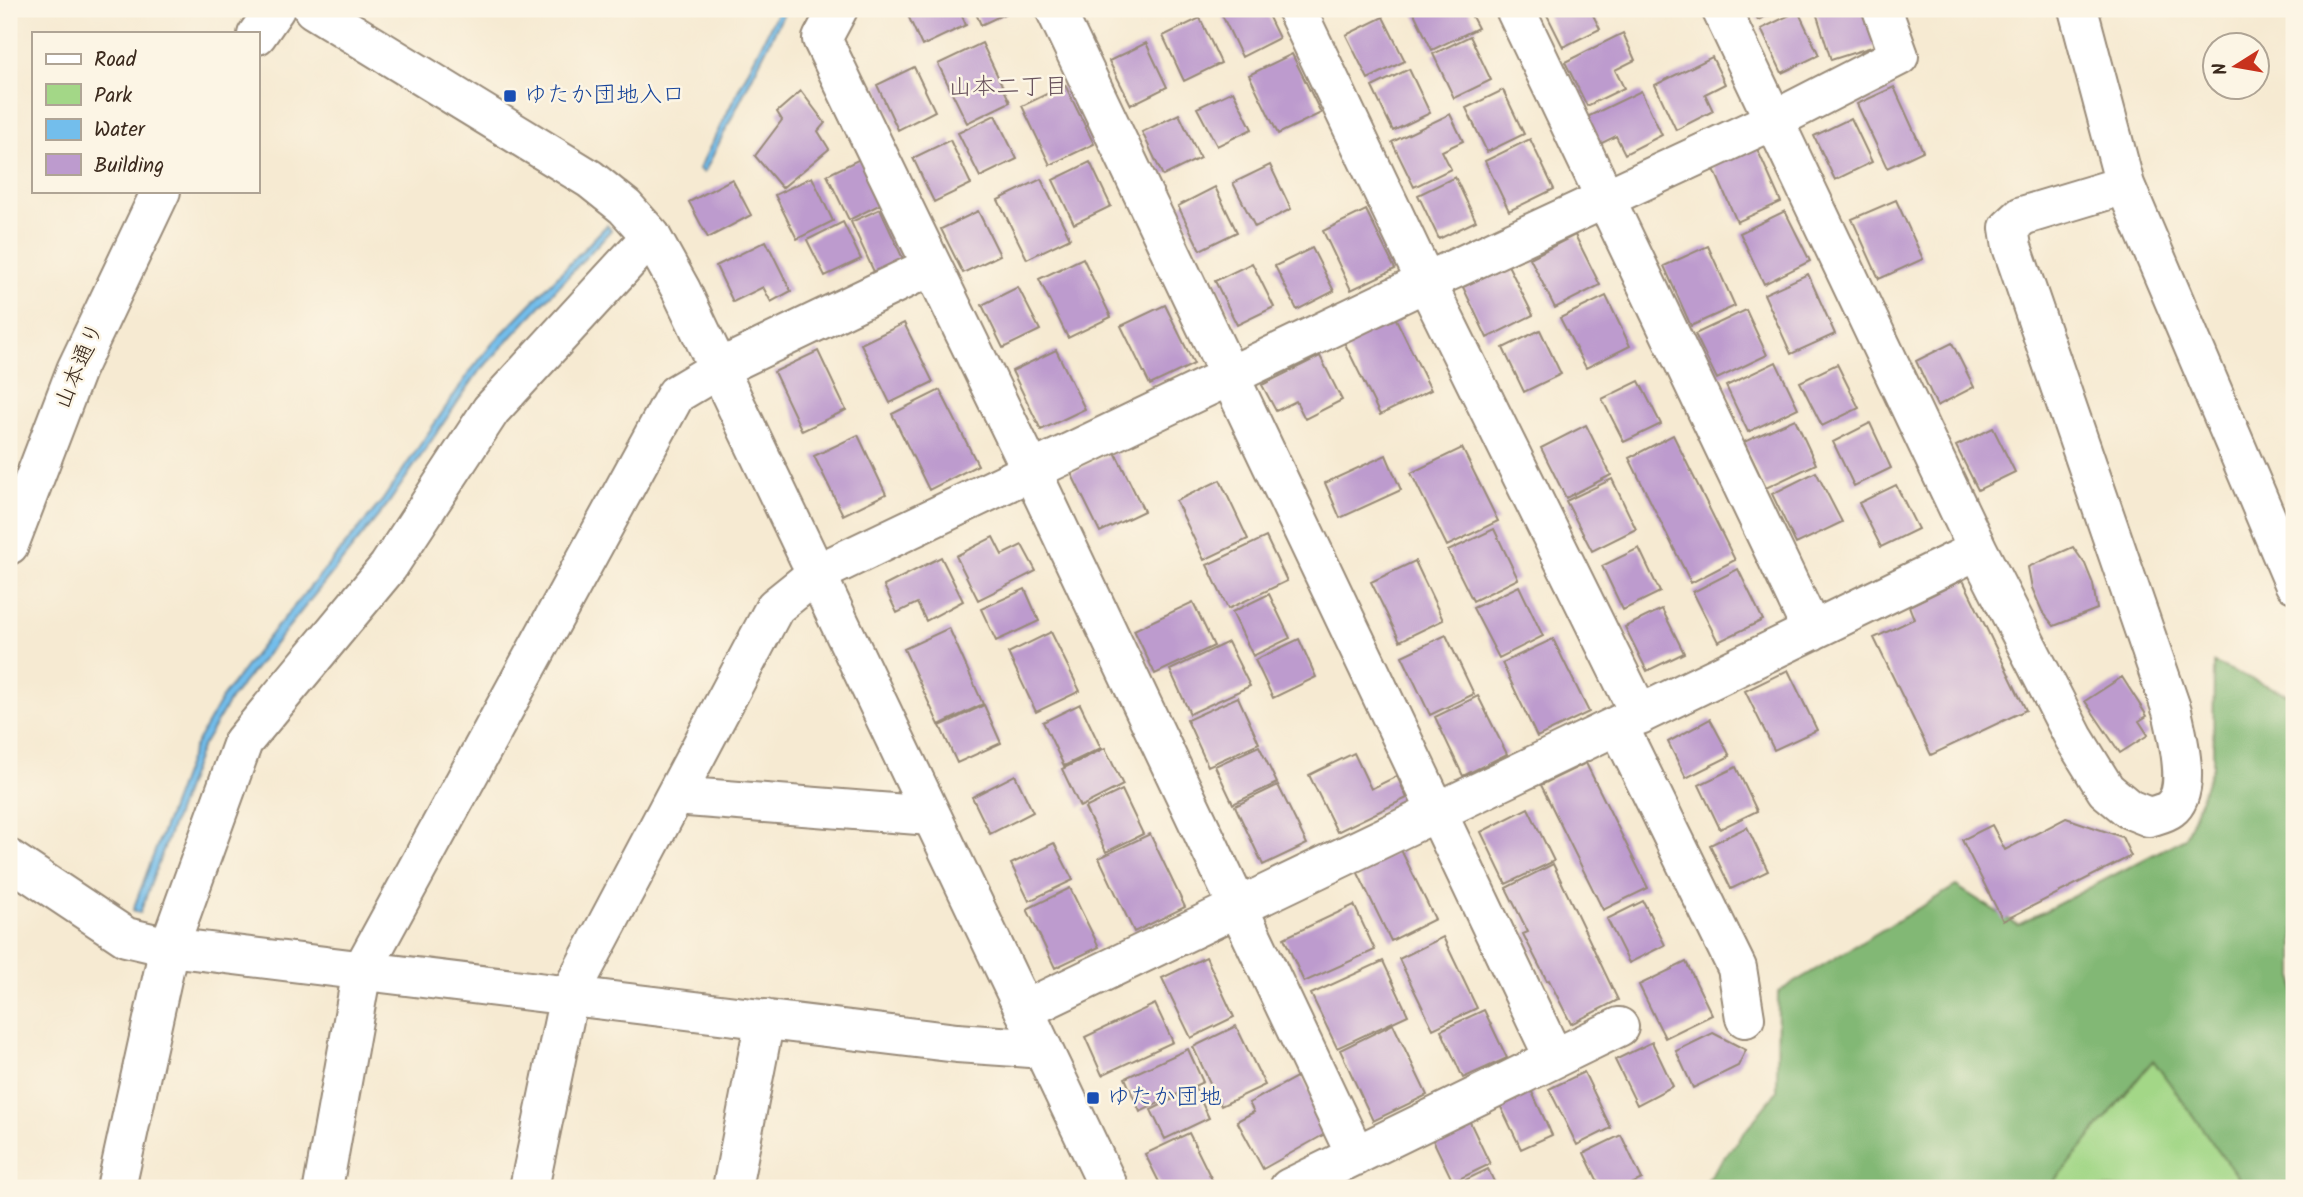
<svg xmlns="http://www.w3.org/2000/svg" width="2303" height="1197" font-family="Kalam,'Klee One',sans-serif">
<rect width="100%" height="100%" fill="#fcf5e5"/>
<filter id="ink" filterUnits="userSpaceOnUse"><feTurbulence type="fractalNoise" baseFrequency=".0143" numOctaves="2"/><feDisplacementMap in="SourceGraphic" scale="14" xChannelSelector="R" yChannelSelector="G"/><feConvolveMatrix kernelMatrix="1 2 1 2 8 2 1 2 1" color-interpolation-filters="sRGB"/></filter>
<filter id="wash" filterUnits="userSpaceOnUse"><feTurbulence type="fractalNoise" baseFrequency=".00686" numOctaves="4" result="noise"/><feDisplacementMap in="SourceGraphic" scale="28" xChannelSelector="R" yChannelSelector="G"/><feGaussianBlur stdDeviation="1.57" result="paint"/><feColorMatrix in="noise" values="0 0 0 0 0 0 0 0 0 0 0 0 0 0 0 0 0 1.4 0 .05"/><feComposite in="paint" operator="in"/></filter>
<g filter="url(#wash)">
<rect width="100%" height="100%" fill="#f6ead2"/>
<path fill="#a3d787" stroke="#6f8052" stroke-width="2" d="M2153 1060 2245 1188H2049Z"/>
<path fill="#82b874" stroke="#5e7149" stroke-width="2" d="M2214 663 2294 697V1188H2245L2153 1060 2049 1188H1700L1777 1091 1778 992 1956 886 2018 925 2185 838 2213 766Z"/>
<path fill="#73beec" stroke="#577485" stroke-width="2" d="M779 9H786L704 173 699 169Z
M607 225 611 230 477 374 388 504 231 698 200 750 140 913 133 910 194 747 223 696 270 635 382 501 469 373 493 343Z"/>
<g id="blocks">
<path fill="#bd9bce" d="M905 9H959L966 25 922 46Z
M974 9H1015L981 25Z
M1229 9H1265L1279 38 1242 57 1221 13Z
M1412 9H1468L1478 28 1432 50Z
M1544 9H1590L1600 29 1563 47Z
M1753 9H1782L1758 20Z
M1815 9H1866L1878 45 1831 60Z
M1798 11 1819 55 1782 73 1761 29Z
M1383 17 1405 61 1368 79 1346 35Z
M1200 18 1221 63 1184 81 1163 36Z
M1623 33 1635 60 1615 70 1624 88 1587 106 1565 62Z
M1470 36 1491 80 1454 98 1433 54Z
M982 43 1010 102 967 123 938 64Z
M1146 43 1167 87 1131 105 1109 61Z
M1292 54 1321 113 1278 134 1249 75Z
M1712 57 1725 84 1705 94 1713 111 1676 130 1655 85Z
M914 67 935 111 898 130 877 85Z
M1409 69 1430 113 1393 131 1372 87Z
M1065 85 1094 144 1050 165 1022 106Z
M1894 87 1923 151 1887 168 1857 104Z
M1503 90 1524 134 1487 152 1466 108Z
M801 91 825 123 818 131 829 149 782 188 755 156 782 120 777 112Z
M1233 91 1252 129 1217 146 1197 108Z
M1641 91 1662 135 1625 154 1616 136 1596 146 1583 119Z
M1179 114 1200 158 1163 176 1142 132Z
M1450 114 1463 141 1442 151 1451 169 1414 187 1392 142Z
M995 115 1017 159 980 177 958 133Z
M1851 118 1872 162 1835 180 1814 136Z
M1530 139 1554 189 1509 211 1485 161Z
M950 140 971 184 934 202 913 158Z
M1754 142 1781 202 1737 222 1711 162Z
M864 157 885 202 849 220 827 175Z
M1090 162 1111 206 1074 224 1053 180Z
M1270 165 1291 209 1255 227 1233 183Z
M812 177 833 221 797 239 775 195Z
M1455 177 1476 221 1439 239 1418 195Z
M732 179 751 215 708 238 689 202Z
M1041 179 1070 238 1027 259 998 200Z
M1215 187 1237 232 1200 250 1178 206Z
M1896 200 1923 259 1879 279 1852 219Z
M880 209 904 261 875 274 851 222Z
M1366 210 1395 269 1351 290 1323 231Z
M978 211 1000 255 963 273 941 229Z
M1785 211 1810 261 1764 284 1740 233Z
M843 222 861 259 825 276 807 240Z
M1575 235 1600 285 1555 308 1530 258Z
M766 241 791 291 771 302 763 287 733 302 716 266Z
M1708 246 1735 306 1691 326 1664 266Z
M1312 248 1334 291 1297 310 1275 266Z
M1083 258 1111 317 1068 338 1039 279Z
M1252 263 1274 307 1237 325 1215 281Z
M1508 265 1533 315 1487 338 1463 287Z
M1808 274 1835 334 1791 354 1764 294Z
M1018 287 1040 330 1003 348 982 305Z
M1606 296 1630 346 1586 368 1560 318Z
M1165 305 1194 364 1150 385 1121 326Z
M1746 310 1767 355 1717 379 1695 334Z
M1395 317 1431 390 1380 415 1344 342Z
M904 323 933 382 890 403 861 344Z
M1540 330 1561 374 1524 392 1503 348Z
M1952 343 1974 387 1937 406 1916 361Z
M1056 350 1085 409 1041 430 1012 371Z
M818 351 846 410 802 431 774 372Z
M1320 356 1342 400 1305 419 1296 401 1276 411 1262 385Z
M1776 362 1798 408 1748 432 1726 386Z
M1837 364 1859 408 1822 426 1800 382Z
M1639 381 1661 424 1624 442 1602 399Z
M940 390 978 465 929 490 892 414Z
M1795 419 1816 464 1766 488 1744 442Z
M1870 423 1891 468 1854 486 1833 442Z
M1586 425 1611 475 1566 498 1541 448Z
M1993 428 2015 472 1978 490 1956 446Z
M858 435 886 494 843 515 814 456Z
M1673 435 1735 560 1691 583 1629 458Z
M1462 448 1498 521 1447 546 1411 473Z
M1115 452 1144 511 1100 532 1071 473Z
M1386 455 1401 490 1340 518 1325 483Z
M1816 472 1842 522 1796 544 1772 494Z
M1612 479 1636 529 1592 551 1566 501Z
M1220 480 1248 539 1204 560 1176 501Z
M1896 485 1918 529 1881 547 1859 503Z
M1494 529 1518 579 1473 601 1448 551Z
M993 537 1002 555 1022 545 1036 571 978 600 956 556Z
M1266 537 1287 581 1228 609 1207 565Z
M2073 547 2085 564 2093 584 2097 609 2054 626 2042 611 2032 588 2028 567Z
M1639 548 1660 592 1623 610 1602 566Z
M941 557 963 601 926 621 917 603 897 613 884 586Z
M1415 561 1443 620 1400 641 1371 582Z
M1738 569 1763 620 1718 642 1693 592Z
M1963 580 2026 710 1931 755 1874 638 1914 619 1909 606Z
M1519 586 1543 636 1499 658 1473 608Z
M1025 589 1039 621 996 641 981 609Z
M1269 594 1290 638 1253 656 1232 612Z
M1193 602 1214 646 1155 674 1134 630Z
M1662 609 1684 653 1647 671 1625 627Z
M949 628 983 704 939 725 904 649Z
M1051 632 1080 691 1036 712 1008 653Z
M1446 635 1474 694 1430 715 1402 656Z
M1299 639 1316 677 1273 698 1255 660Z
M1553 639 1589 712 1537 737 1502 663Z
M1228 642 1250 686 1190 714 1170 670Z
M1788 670 1817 730 1774 750 1745 691Z
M2122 677 2147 716 2139 721 2148 735 2120 753 2085 701Z
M1478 696 1507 754 1463 776 1435 717Z
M1238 697 1259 743 1208 766 1187 720Z
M1080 704 1101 748 1064 766 1043 722Z
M984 705 1001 743 957 763 940 726Z
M1710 719 1730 756 1686 778 1668 742Z
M1259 746 1277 783 1233 804 1215 766Z
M1105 748 1123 785 1080 807 1062 769Z
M1354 753 1371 789 1397 776 1407 798 1337 832 1309 775Z
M1586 763 1648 888 1603 910 1541 785Z
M1736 767 1757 811 1720 829 1699 785Z
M1015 775 1033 812 990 834 972 797Z
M1278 785 1307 844 1263 865 1235 806Z
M1122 790 1143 834 1106 852 1085 808Z
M1528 808 1554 861 1506 884 1481 832Z
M2066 818 2122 837 2131 856 2003 921 1962 840 1992 825 2005 850Z
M1747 827 1768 871 1731 889 1710 845Z
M1150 834 1185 907 1134 932 1099 858Z
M1054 843 1073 880 1029 901 1011 864Z
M1401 850 1435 919 1391 941 1357 871Z
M1553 864 1618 1000 1571 1024 1549 980 1547 981 1523 934 1528 932 1506 888Z
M1070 888 1099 947 1055 968 1027 909Z
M1643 901 1665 945 1629 963 1607 919Z
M1354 905 1375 950 1304 982 1284 938Z
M1443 937 1477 1008 1433 1029 1399 959Z
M1206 957 1234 1017 1191 1038 1162 978Z
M1383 961 1408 1015 1337 1048 1311 994Z
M1686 962 1712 1015 1665 1038 1639 985Z
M1155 1004 1173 1042 1102 1075 1085 1037Z
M1484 1010 1507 1058 1463 1078 1441 1030Z
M1393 1024 1427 1095 1373 1121 1340 1050Z
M1236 1026 1265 1085 1221 1106 1193 1047Z
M1713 1033 1746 1050 1738 1066 1693 1088 1676 1051Z
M1652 1042 1673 1086 1637 1105 1615 1060Z
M1188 1049 1203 1082 1140 1112 1125 1078Z
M1584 1072 1611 1128 1577 1145 1549 1089Z
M1300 1075 1332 1130 1263 1169 1237 1121 1254 1112 1249 1103Z
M1195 1088 1209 1118 1165 1139 1151 1110Z
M1531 1090 1552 1135 1521 1149 1500 1105Z
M1469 1120 1490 1164 1453 1182 1432 1138Z
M1189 1133 1216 1188H1162L1145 1154Z
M1621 1135 1642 1179 1623 1188H1601L1584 1153Z
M1488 1169 1497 1188H1449Z"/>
</g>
</g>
<g filter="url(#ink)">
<use href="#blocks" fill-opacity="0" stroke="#988a78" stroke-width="2"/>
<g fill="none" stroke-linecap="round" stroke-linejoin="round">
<g stroke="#988a78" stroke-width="42">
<path id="street" d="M838 9 822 39 1032 472 1356 1156
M1055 9 1554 1058
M1296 9 1426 282 1640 715
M1515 9 1812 631
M1721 9 1978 550 2074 738 2106 790 2129 809 2149 817C2155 815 2165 813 2170 809 2193 792 2177 734 2172 711L2012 247 2009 228 2022 216 2125 185
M2078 9 2125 185 2294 583
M1618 725 1737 968 1745 1018
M675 796 931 816
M9 859 126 937 169 947 957 1043 1043 1049
M1024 1010 1618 725 1978 550
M116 1188 169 947 243 742 388 567 491 410 651 236
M323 1188 362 970 676 394 718 369 932 266
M529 1188 569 996 775 607 816 574 1426 282 1774 120 1899 56 1882 9
M732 1188 765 1019
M1289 1188 1619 1027"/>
</g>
<g stroke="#988a78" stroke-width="42">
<path id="secondary" d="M313 9 590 179 625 207 651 236 681 290 1109 1188
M257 35 275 9
M9 545 76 370 161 191"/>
</g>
<use href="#street" stroke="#fff" stroke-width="38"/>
<use href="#secondary" stroke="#fff" stroke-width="38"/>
</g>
</g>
<g fill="#1a4fb4" stroke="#fcf5e5" stroke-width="2.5">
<rect x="503" y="89" width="14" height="14" rx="3.5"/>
<rect x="1086" y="1091" width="14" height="14" rx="3.5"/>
</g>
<g text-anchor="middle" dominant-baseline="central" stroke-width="5" stroke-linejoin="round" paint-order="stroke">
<g font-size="23" fill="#164399" stroke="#fcf5e5" text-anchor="start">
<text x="524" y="96">ゆたか団地入口</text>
<text x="1107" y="1098">ゆたか団地</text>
</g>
<g font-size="23" fill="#3b2a1e" stroke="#fcf5e5">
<text transform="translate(80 366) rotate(-67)">山本通り</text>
</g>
<g font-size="24" fill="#68525c" stroke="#fcf5e5">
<text x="1008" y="87">山本二丁目</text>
</g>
</g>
<rect width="2303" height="1197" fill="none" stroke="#fcf5e5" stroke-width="35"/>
<rect x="32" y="32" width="228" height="161" fill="#fcf5e5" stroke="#afa495" stroke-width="2"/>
<rect x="46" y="54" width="35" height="10" fill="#ffffff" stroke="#afa495" stroke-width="2"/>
<text x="94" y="66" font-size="21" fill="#3b2a1e">Road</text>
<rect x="46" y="84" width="35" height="21" fill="#a3d787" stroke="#afa495" stroke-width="2"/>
<text x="94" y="102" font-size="21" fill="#3b2a1e">Park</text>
<rect x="46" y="119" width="35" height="21" fill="#73beec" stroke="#afa495" stroke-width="2"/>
<text x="94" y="136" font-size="21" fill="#3b2a1e">Water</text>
<rect x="46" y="154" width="35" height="21" fill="#bd9bce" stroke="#afa495" stroke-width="2"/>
<text x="94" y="172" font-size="21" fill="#3b2a1e">Building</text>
<g transform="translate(2236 66) rotate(259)"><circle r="33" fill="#fcf5e5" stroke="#afa495" stroke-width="2"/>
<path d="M0-5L12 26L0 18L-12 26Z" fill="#c8321e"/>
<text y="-10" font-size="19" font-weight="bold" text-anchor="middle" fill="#3b2a1e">N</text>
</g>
</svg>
